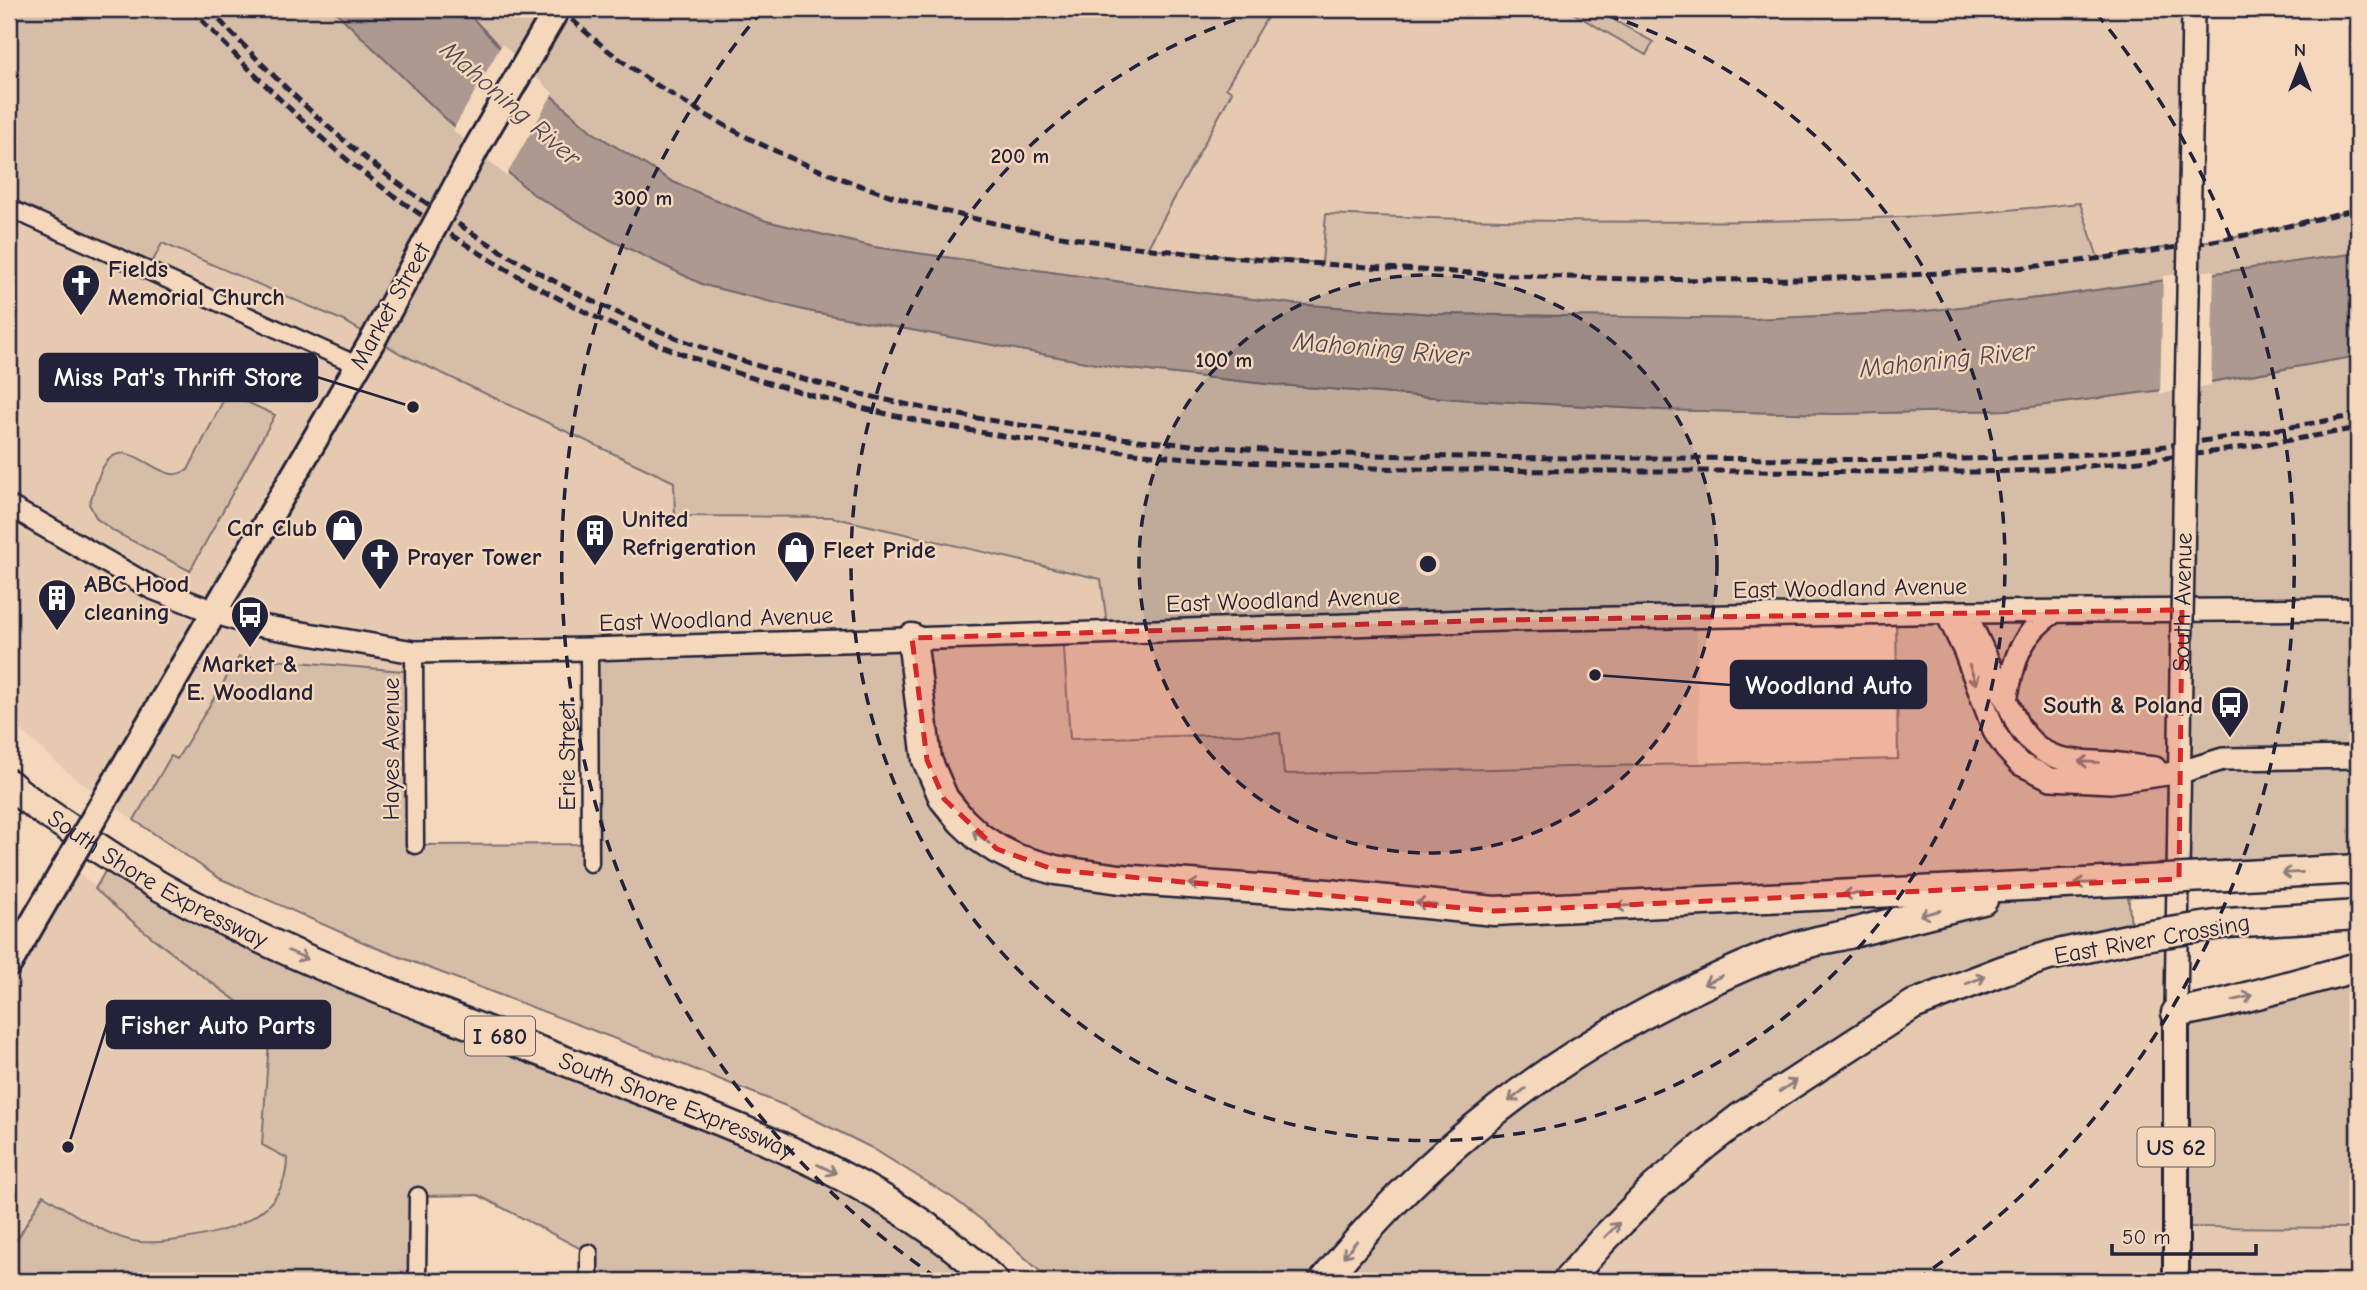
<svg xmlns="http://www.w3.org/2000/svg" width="2367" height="1290" viewBox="0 0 2367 1290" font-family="'Comic Neue',sans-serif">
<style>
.built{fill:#e5cab1}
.green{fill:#d6bda8;stroke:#7c7072;stroke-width:2;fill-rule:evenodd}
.water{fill:#ad9990;stroke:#75696e;stroke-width:2}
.pier{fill:#f5d7bb}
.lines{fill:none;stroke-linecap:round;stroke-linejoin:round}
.minor-casing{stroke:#22223b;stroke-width:21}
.tertiary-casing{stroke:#22223b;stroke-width:24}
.secondary-casing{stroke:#22223b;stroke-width:26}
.primary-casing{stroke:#22223b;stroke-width:30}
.motorway-casing{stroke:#22223b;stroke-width:33}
.minor{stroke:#f5d7bb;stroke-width:16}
.tertiary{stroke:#f5d7bb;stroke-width:19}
.secondary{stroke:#f5d7bb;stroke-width:21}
.primary{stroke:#f5d7bb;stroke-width:24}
.motorway{stroke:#f5d7bb;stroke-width:28}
.rail{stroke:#22223b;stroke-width:5;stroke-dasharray:10 5;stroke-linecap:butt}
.secondary-bridge-casing{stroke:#22223b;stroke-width:26;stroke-linecap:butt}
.primary-bridge-casing{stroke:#22223b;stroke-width:30;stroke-linecap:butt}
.motorway-bridge-casing{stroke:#22223b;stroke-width:33;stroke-linecap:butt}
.secondary-bridge{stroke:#f5d7bb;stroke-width:21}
.primary-bridge{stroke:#f5d7bb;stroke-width:24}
.motorway-bridge{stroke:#f5d7bb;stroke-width:28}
.oneway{stroke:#8c7c7b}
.marked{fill:#d62828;fill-opacity:0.2;stroke:#d62828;stroke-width:5;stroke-dasharray:14 9;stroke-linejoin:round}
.ring{fill:none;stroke:#22223b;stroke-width:3.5;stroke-dasharray:12 9}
.labels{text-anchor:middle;stroke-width:5;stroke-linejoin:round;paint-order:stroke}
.shield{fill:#f5d7bb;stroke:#615861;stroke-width:2}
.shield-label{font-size:23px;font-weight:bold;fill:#22223b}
.poi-label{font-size:24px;font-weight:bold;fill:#22223b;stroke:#f5d7bb;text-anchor:start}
.street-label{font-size:24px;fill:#22223b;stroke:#f5d7bb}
.water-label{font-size:26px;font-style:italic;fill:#4c4654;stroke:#f5d7bb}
.centre{fill:#22223b;stroke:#f5d7bb;stroke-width:3.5}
.ring-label{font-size:21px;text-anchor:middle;font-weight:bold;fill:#22223b;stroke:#f5d7bb;stroke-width:5;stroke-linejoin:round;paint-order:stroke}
.leader{fill:none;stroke:#22223b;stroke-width:2.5}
.callout-dot{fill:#22223b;stroke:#f5d7bb;stroke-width:2.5}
.callout{fill:#22223b;stroke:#22223b;stroke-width:2.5}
.callout-label{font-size:26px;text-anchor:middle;font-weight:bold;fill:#fff}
</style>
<rect width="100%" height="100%" fill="#f5d7bb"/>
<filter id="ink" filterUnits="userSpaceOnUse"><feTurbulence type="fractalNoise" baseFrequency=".0143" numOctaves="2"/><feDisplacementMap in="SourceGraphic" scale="14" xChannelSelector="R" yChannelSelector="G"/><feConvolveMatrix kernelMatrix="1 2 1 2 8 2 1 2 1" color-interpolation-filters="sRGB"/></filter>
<g filter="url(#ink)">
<!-- built -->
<path class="built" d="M1272,9H2193L2196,243L2061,264L1372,267L1147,249L1231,92L1226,89Z
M9,208L148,270L161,243L344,321L403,355L674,482L676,516L831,517L1101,579L1109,631L1696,616L1700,764L1283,774L1280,733L1069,739L1063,633L414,652L413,749L139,824L67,772L9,719Z
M67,864L297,1045L336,1117L273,1281H9V909L32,924Z
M2178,931L2176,1229H2358V1281H1567L1654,1188L1913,1005Z
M683,1277L689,1281H589L599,1279Z"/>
<!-- green -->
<path class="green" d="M9,9H333L444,117L533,194L611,240L704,285L808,311L1113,367L1266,384L1457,399L1661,410L1837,414L2007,410L2170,389L2358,356V869L2127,881L2132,938L2004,970L1741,1117L1567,1281H1051L987,1224L953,1198L870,1147L791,1108L684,1065L374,947L219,878L134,820L171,756L177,759L239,657L414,672L415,845L589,844V649L1063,633L1070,739L1280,733L1284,774L1898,759L1896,613L1108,632L1101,579L831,517L675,516L674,482L403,355L344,321L162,243L148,271L9,208ZM1946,612L2048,756L2111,782L2020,764Z
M464,9H1272L1226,88L1232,92L1147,249L1322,263L1326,214C1526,223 1726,225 1926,216C1977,214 2029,208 2080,203L2098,258L2241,236L2358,209V253L2054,296L1918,312L1754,319L1433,314L1293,304L1164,288L874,247L766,221L673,182L592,132L515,63Z
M1566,9H1594L1653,42L1646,55Z
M227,393L275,415L190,571L115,532L97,519L89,504C94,492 97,478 103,467C122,434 150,471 172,474C178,475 183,472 188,470Z
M112,859L137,875L777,1145L994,1281H689L683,1277L589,1280V1253L478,1195L418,1196L417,1281H9V1232L17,1240L43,1195C70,1211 99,1232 129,1240C143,1244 164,1242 178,1240C226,1233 287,1217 287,1158L262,1145L270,1025C210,982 150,939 95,889Z
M2358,967V1228L2183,1227L2176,1013Z"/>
<!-- water -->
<path class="water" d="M333,9H464L515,64L592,132L673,182L766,221L874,247L1164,288L1293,304L1433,314L1754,319L1918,312L2055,296L2358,253V356L2170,389L2007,410L1837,414L1661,410L1457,399L1266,384L1113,367L808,311L704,285L611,240L533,194L444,117Z"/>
<!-- pier -->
<path class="pier" d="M502,44L553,93L506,176L453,130Z
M2214,270L2211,385L2160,394L2163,276Z"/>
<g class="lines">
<defs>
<path id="minor" d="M9,208L357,365
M589,649L590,863
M414,652L415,845
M589,1253V1281
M417,1281L418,1196"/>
<path id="tertiary" d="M9,506L34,520"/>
<path id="secondary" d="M2192,77L2193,9
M34,520L152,588L214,612L250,624L414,652L589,649L1503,620L1965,612L2358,609
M1946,612L1965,652L1995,733L2006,749L2020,764L2051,779L2111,782L2181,772L2223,759L2358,757
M1965,612L2018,725C2043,764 2069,760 2110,763C2125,764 2140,767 2155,768
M2006,700C2014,661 2019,635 2054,612
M2176,1013L2181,674"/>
<path id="primary" d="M129,758L374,338
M9,964L49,895
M2176,1281V1013"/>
<g id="motorway">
<path d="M912,638L927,760L944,799L962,821L979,837L997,849L1017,859L1055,870L1120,879L1328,894L1494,911L2127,881"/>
<path id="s1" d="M9,784C30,804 57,819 81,836C191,914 315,965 440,1013C513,1041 586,1069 659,1097C778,1142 900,1193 994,1281"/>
<path d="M2226,876L2358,869"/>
<path d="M2228,923L2358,915"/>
<path d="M2176,1013L2224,1003L2358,967"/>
<path d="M1324,1281C1425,1154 1557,1051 1705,984C1730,972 1756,960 1783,951C1804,943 1827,939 1849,934C1894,922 1938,911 1983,900"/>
<path d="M1567,1281L1602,1241L1654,1188L1706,1144L1741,1117L1913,1005L2004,970L2049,956L2132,938"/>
</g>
</defs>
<!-- minor casing -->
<use href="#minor" class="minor-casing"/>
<!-- tertiary casing -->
<use href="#tertiary" class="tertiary-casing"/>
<!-- secondary casing -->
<use href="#secondary" class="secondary-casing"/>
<!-- primary casing -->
<use href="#primary" class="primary-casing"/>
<!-- motorway casing -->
<use href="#motorway" class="motorway-casing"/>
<!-- minor -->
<use href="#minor" class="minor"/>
<!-- tertiary -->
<use href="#tertiary" class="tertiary"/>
<!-- secondary -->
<use href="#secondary" class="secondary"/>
<!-- primary -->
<use href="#primary" class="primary"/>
<!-- motorway -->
<use href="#motorway" class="motorway"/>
<!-- rail -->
<path class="rail" d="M191,9C257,78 325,148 404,203C491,264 588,320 688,356C994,468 1323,471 1645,471C1726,471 1807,471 1888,472C1941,472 1996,473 2049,469C2153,462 2256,447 2358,428
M209,9C271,75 337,141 412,193C498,253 594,308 693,344C999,454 1321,458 1641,458C1774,458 1908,462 2041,457C2148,452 2254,434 2358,415
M561,9C600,48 648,81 696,109C917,241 1168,255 1419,270C1588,280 1755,284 1924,274C1970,271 2018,269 2064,263C2122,256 2182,247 2240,236C2280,229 2319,218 2358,209"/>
<defs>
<g id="secondary-bridge">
<path id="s2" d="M2181,674L2192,77"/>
</g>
<path id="primary-bridge" d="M374,338L477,147L557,9
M49,895L129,758"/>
<path id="motorway-bridge" d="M2127,881L2226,876
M2132,938L2228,923"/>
</defs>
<!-- secondary-bridge casing -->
<use href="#secondary-bridge" class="secondary-bridge-casing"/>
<!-- primary-bridge casing -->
<use href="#primary-bridge" class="primary-bridge-casing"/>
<!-- motorway-bridge casing -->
<use href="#motorway-bridge" class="motorway-bridge-casing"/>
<!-- secondary-bridge -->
<use href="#secondary-bridge" class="secondary-bridge"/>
<!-- primary-bridge -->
<use href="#primary-bridge" class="primary-bridge"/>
<!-- motorway-bridge -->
<use href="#motorway-bridge" class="motorway-bridge"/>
</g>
<!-- one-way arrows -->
<defs><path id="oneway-shaft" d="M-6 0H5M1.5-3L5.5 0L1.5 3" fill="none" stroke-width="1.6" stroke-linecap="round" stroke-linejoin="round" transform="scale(1.75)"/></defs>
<g class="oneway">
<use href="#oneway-shaft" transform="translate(1973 675) rotate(69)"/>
<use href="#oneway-shaft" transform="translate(2089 762) rotate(-177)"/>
<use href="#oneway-shaft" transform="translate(981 837) rotate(-142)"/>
<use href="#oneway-shaft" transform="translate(2292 873) rotate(177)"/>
<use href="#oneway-shaft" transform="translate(2085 883) rotate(178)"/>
<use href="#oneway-shaft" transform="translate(1199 885) rotate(-176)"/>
<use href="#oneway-shaft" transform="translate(1853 894) rotate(177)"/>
<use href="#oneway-shaft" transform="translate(1426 904) rotate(-174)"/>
<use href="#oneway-shaft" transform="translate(1626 906) rotate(177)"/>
<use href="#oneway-shaft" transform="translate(1930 913) rotate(166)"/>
<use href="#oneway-shaft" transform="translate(298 955) rotate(24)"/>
<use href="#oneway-shaft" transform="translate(1713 980) rotate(155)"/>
<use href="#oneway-shaft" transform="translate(1976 980) rotate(-21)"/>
<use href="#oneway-shaft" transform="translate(2243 998) rotate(-15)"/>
<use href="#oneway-shaft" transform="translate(1788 1086) rotate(-33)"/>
<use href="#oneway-shaft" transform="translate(1517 1095) rotate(142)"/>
<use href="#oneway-shaft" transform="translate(827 1169) rotate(25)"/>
<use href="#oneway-shaft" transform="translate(1612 1230) rotate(-45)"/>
<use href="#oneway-shaft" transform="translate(1350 1249) rotate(130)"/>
</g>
</g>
<!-- marked area -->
<path class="marked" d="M2182,610L2179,879L1494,911L1055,870L997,849L944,799L927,760L912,638L1503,620Z"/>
<!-- distance rings -->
<circle cx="1428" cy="564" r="289" fill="#22223b" fill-opacity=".12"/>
<g class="ring">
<circle cx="1428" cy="564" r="289"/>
<path d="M1587 9A577 577 0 1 1 1269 9"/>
<path d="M937 1278A866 866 0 0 1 760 13M2096 13A866 866 0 0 1 1919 1278"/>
</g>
<!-- icons -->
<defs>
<symbol id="church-pin" viewBox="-11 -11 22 30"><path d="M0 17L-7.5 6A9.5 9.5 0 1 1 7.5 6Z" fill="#22223b" stroke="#f5d7bb"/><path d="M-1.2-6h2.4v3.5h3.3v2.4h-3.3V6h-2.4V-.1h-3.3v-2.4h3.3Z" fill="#fff"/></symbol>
<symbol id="shop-pin" viewBox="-11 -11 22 30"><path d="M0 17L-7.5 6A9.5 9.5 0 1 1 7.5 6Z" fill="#22223b" stroke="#f5d7bb"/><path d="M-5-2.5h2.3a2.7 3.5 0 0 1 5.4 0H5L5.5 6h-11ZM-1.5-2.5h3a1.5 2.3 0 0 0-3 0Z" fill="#fff"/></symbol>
<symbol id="building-pin" viewBox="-11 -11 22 30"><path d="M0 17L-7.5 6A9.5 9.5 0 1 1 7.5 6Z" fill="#22223b" stroke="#f5d7bb"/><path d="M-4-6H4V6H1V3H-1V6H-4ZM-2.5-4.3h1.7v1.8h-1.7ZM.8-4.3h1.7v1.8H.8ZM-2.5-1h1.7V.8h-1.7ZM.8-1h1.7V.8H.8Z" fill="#fff"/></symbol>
<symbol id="bus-pin" viewBox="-11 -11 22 30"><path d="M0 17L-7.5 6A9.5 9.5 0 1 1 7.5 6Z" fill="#22223b" stroke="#f5d7bb"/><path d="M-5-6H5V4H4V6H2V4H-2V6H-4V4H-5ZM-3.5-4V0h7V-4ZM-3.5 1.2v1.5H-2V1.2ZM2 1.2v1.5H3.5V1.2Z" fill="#fff"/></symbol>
</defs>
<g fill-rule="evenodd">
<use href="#church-pin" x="59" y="261" width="44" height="60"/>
<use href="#shop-pin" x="322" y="506" width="44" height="60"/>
<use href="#building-pin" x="573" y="511" width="44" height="60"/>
<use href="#shop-pin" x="774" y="528" width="44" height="60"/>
<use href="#church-pin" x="358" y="535" width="44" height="60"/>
<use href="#building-pin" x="35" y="576" width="44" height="60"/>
<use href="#bus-pin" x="228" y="593" width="44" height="60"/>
<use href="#bus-pin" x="2208" y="683" width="44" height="60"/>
</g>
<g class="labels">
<!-- shield labels -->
<g class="shield">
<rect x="465" y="1016.5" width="70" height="39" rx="5"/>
<rect x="2137.5" y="1127.5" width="77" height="39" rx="5"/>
</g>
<g class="shield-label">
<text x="500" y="1044">I 680</text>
<text x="2176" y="1155">US 62</text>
</g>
<!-- poi labels -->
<g class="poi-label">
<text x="108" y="277">Fields<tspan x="108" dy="28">Memorial Church</tspan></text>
<text x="622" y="527">United<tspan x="622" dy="28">Refrigeration</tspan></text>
<text x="317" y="536" text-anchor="end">Car Club</text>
<text x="823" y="558">Fleet Pride</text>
<text x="407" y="565">Prayer Tower</text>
<text x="84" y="592">ABC Hood<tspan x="84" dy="28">cleaning</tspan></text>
<text x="250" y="672" text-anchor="middle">Market &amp;<tspan x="250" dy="28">E. Woodland</tspan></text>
<text x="2203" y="713" text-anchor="end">South &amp; Poland</text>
</g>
<!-- street labels -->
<g class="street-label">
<text transform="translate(390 306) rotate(-61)" y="8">Market Street</text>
<text transform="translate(1850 588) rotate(-1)" y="8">East Woodland Avenue</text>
<text transform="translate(1283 600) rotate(-2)" y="8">East Woodland Avenue</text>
<text dy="8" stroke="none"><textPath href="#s2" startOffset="72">South Avenue</textPath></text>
<text transform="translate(716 619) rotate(-2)" y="8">East Woodland Avenue</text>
<text transform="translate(391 749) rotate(-90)" y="8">Hayes Avenue</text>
<text transform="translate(567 756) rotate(-90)" y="8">Erie Street</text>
<text dy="8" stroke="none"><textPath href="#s1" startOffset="177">South Shore Expressway</textPath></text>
<text transform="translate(2152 939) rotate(-10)" y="8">East River Crossing</text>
<text dy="8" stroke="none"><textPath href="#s1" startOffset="744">South Shore Expressway</textPath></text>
</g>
<!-- water labels -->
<g class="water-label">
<text transform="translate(511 103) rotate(41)" y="9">Mahoning River</text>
<text transform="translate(1381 348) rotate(5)" y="9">Mahoning River</text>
<text transform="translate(1947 359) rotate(-6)" y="9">Mahoning River</text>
</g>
</g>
<circle cx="1428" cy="564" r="10" class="centre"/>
<g class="ring-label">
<text x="1020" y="163">200 m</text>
<text x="643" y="205">300 m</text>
<text x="1224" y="367">100 m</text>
</g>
<!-- callouts -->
<path class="leader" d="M413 407L317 377M1595 675L1731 685M68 1147L107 1024"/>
<g class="callout-dot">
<circle cx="413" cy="407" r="7"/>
<circle cx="1595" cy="675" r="7"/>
<circle cx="68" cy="1147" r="7"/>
</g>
<g class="callout">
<rect x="40" y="354" width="277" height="47" rx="7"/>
<rect x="1731" y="661" width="195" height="47" rx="7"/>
<rect x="107" y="1001" width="223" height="47" rx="7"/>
</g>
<g class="callout-label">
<text x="178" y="386">Miss Pat's Thrift Store</text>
<text x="1829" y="694">Woodland Auto</text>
<text x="218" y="1034">Fisher Auto Parts</text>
</g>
<!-- margin -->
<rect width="2367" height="1290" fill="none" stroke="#f5d7bb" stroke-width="35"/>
<rect x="18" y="18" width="2332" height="1255" fill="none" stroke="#22223b" stroke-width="2.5" filter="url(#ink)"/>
<!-- north arrow -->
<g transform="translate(2300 66)" stroke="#f5d7bb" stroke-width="5" paint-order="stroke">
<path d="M0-5L12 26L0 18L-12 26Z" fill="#22223b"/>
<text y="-10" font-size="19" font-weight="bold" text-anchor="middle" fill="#22223b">N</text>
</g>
<!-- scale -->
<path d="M2112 1244v10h144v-10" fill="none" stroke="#22223b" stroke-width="3.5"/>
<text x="2122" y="1244" font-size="21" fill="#22223b" stroke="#f5d7bb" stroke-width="5" paint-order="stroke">50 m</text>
</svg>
